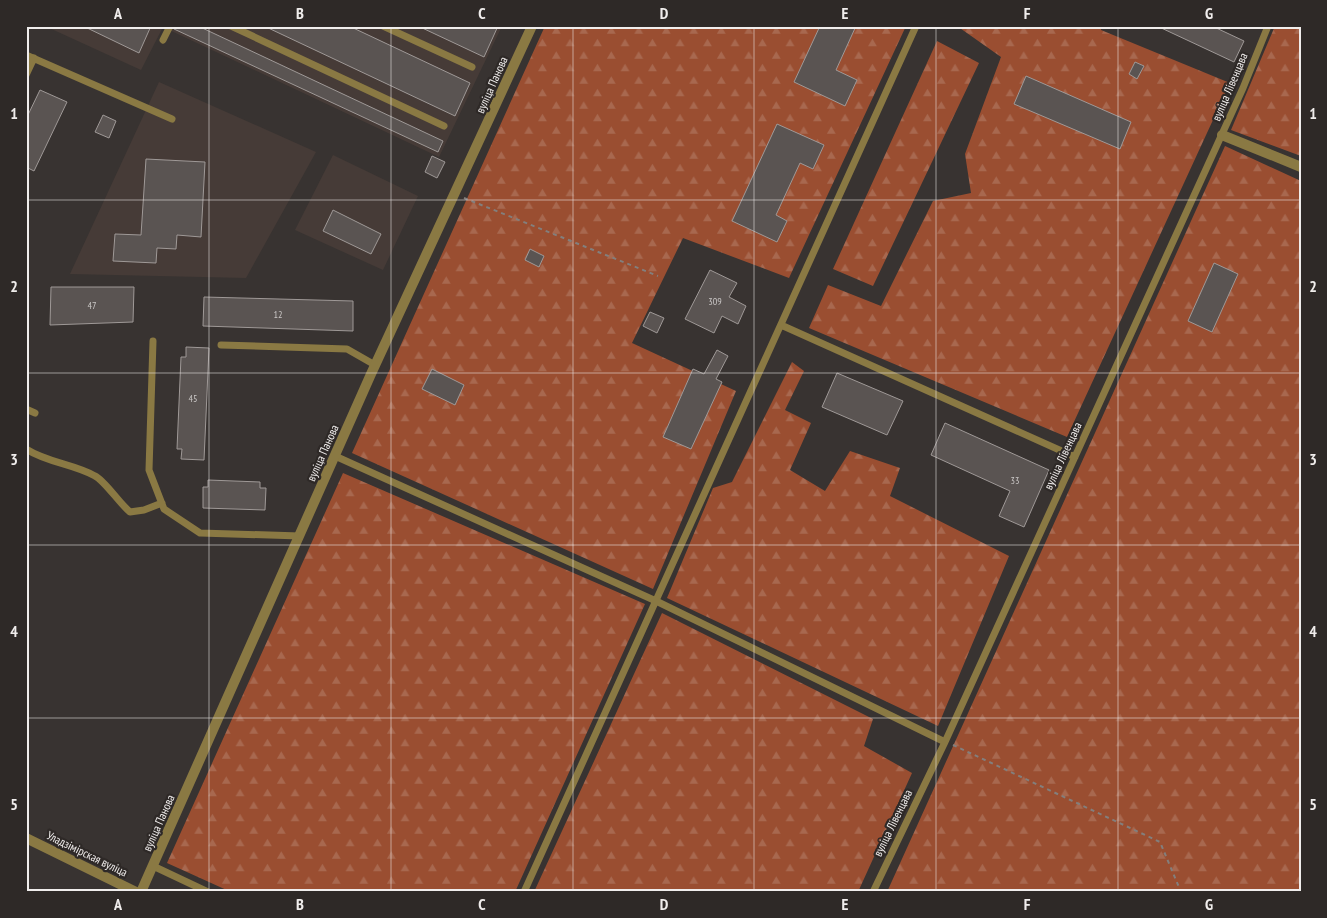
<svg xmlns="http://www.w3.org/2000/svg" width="1327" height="918" viewBox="0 0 1327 918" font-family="'PT Sans Narrow',sans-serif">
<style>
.built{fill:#463b37}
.forest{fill:url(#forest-firs)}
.building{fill:#5a5452;stroke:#9f9997}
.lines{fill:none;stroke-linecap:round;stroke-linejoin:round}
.path{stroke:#837f7d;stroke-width:2;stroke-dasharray:4 4;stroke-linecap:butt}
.lane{stroke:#8a7943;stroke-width:7}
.street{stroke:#8a7943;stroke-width:10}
.grid{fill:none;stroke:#f0edec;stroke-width:1;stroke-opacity:0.55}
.labels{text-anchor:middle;stroke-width:4.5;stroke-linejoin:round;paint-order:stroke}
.number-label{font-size:10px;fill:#cac7c6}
.street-label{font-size:12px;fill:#f0edec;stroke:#2e2927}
.neatline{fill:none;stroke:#f0edec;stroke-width:2}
.grid-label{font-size:16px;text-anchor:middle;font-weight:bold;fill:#f0edec}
</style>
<defs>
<pattern id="forest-firs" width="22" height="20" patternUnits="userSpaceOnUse" patternTransform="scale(1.25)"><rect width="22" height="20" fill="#9a4e31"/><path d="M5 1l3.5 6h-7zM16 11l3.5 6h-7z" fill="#a8684f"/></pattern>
</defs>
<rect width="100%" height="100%" fill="#383331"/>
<!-- built -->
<path class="built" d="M45,26H502L439,157L163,27L141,70Z
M159,82L316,152L246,278L70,274Z
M333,155L418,196L383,270L295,230Z"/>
<!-- forest -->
<path class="forest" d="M545,26H906L789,278L683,238L632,343L736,391L653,589L352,453Z
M957,26H1101V30L1230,83L1067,437L809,328L828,285L881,306L933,201L971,193L965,154L1001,57Z
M1275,26H1301V156L1231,130Z
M937,41L979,63L873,286L833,269Z
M1225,146L1301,181V892H887Z
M792,362L804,371L785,410L811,423L790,470L825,491L850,451L900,468L890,496L1009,556L938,726L667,598L713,488L732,482Z
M343,473L645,604L515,892H231L167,863Z
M662,613L873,719L864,746L912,773L858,892H534Z"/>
<!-- building -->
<path class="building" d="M83,26H151L139,53Z
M175,26H198L443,141L438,152L174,29Z
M264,26H349L470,83L455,116Z
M418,26H498L484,57Z
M820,26H856L836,70L857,80L845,106L794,82Z
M1157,26H1212L1244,41L1234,62Z
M1135,62L1144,66L1137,79L1129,74Z
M1026,76L1131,122L1120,149L1014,104Z
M40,90L67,102L34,171L26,167V119Z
M103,115L116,121L109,138L95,132Z
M777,124L824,145L813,169L800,163L776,215L787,221L777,242L732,221Z
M432,156L445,162L437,178L425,172Z
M146,159L205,162L201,237L177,235L176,249L157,248L156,263L113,261L115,234L141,235Z
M333,210L381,234L371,254L323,231Z
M530,249L544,256L539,267L525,260Z
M1214,263L1238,274L1212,332L1188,321Z
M710,270L737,283L729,297L746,306L738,324L722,316L714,333L685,319Z
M51,287H134L133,322L50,325Z
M204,297L353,301V331L203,326Z
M650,312L664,318L657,333L643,326Z
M186,347L209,348L204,460L181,459L182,449H177L181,357H186Z
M717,350L728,356L716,379L722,382L691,449L663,437L693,369L704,374Z
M432,369L464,385L455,405L422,389Z
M837,373L903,401L887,435L822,407Z
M945,423L1049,470L1024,527L999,516L1010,491L931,455Z
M208,480L260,482V488H266L265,510L203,508V487H208Z"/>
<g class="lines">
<!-- path -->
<path class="path" d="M464,198L658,276
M953,745L1160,842L1181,892"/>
<!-- lane -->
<path class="lane" d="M231,26L444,126
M383,26L472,67
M163,40L170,26
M26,55L172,119
M26,75L34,58
M781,325L1075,457
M153,341L149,470L164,509L200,533L300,536
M221,345L347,349L375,365
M26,409L35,413
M26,449C48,463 74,464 95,476C105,481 119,503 130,512L144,510L162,503
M335,456L656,601L945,742
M153,866L208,892
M524,892L916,26
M873,892L945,742L1243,88L1268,26"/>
<!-- street -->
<path class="street" d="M1222,135L1301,167
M26,838L136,892
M141,892L371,374L532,26"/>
</g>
<!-- grid -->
<path class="grid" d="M209,26V892M391,26V892M573,26V892M754,26V892M936,26V892M1118,26V892M26,200H1301M26,373H1301M26,545H1301M26,718H1301"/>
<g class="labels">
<!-- number labels -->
<g class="number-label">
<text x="715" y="305">309</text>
<text x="92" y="309">47</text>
<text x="278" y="318">12</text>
<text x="193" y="402">45</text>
<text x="1015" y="484">33</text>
</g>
<!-- street labels -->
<g class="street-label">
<text transform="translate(492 85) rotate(-66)" y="4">вуліца Панова</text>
<text transform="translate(1230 87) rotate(-67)" y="4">вуліца Лівенцава</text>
<text transform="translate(323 453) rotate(-66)" y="4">вуліца Панова</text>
<text transform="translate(1063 456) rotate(-65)" y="4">вуліца Лівенцава</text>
<text transform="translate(159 823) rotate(-66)" y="4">вуліца Панова</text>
<text transform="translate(893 823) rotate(-64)" y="4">вуліца Лівенцава</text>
<text transform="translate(87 854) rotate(26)" y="4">Уладзімірская вуліца</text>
</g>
</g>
<!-- border -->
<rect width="1327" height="918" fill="none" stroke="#2e2927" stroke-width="55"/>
<rect x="28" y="28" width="1272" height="862" class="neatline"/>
<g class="grid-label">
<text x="118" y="19">A</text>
<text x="300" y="19">B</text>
<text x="482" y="19">C</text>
<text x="664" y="19">D</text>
<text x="845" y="19">E</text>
<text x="1027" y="19">F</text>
<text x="1209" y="19">G</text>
<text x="14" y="119">1</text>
<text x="1313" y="119">1</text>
<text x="14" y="292">2</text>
<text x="1313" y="292">2</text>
<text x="14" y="465">3</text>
<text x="1313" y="465">3</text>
<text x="14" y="637">4</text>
<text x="1313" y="637">4</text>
<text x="14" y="810">5</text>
<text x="1313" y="810">5</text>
<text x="118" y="910">A</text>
<text x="300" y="910">B</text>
<text x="482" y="910">C</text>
<text x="664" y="910">D</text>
<text x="845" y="910">E</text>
<text x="1027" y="910">F</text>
<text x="1209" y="910">G</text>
</g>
</svg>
